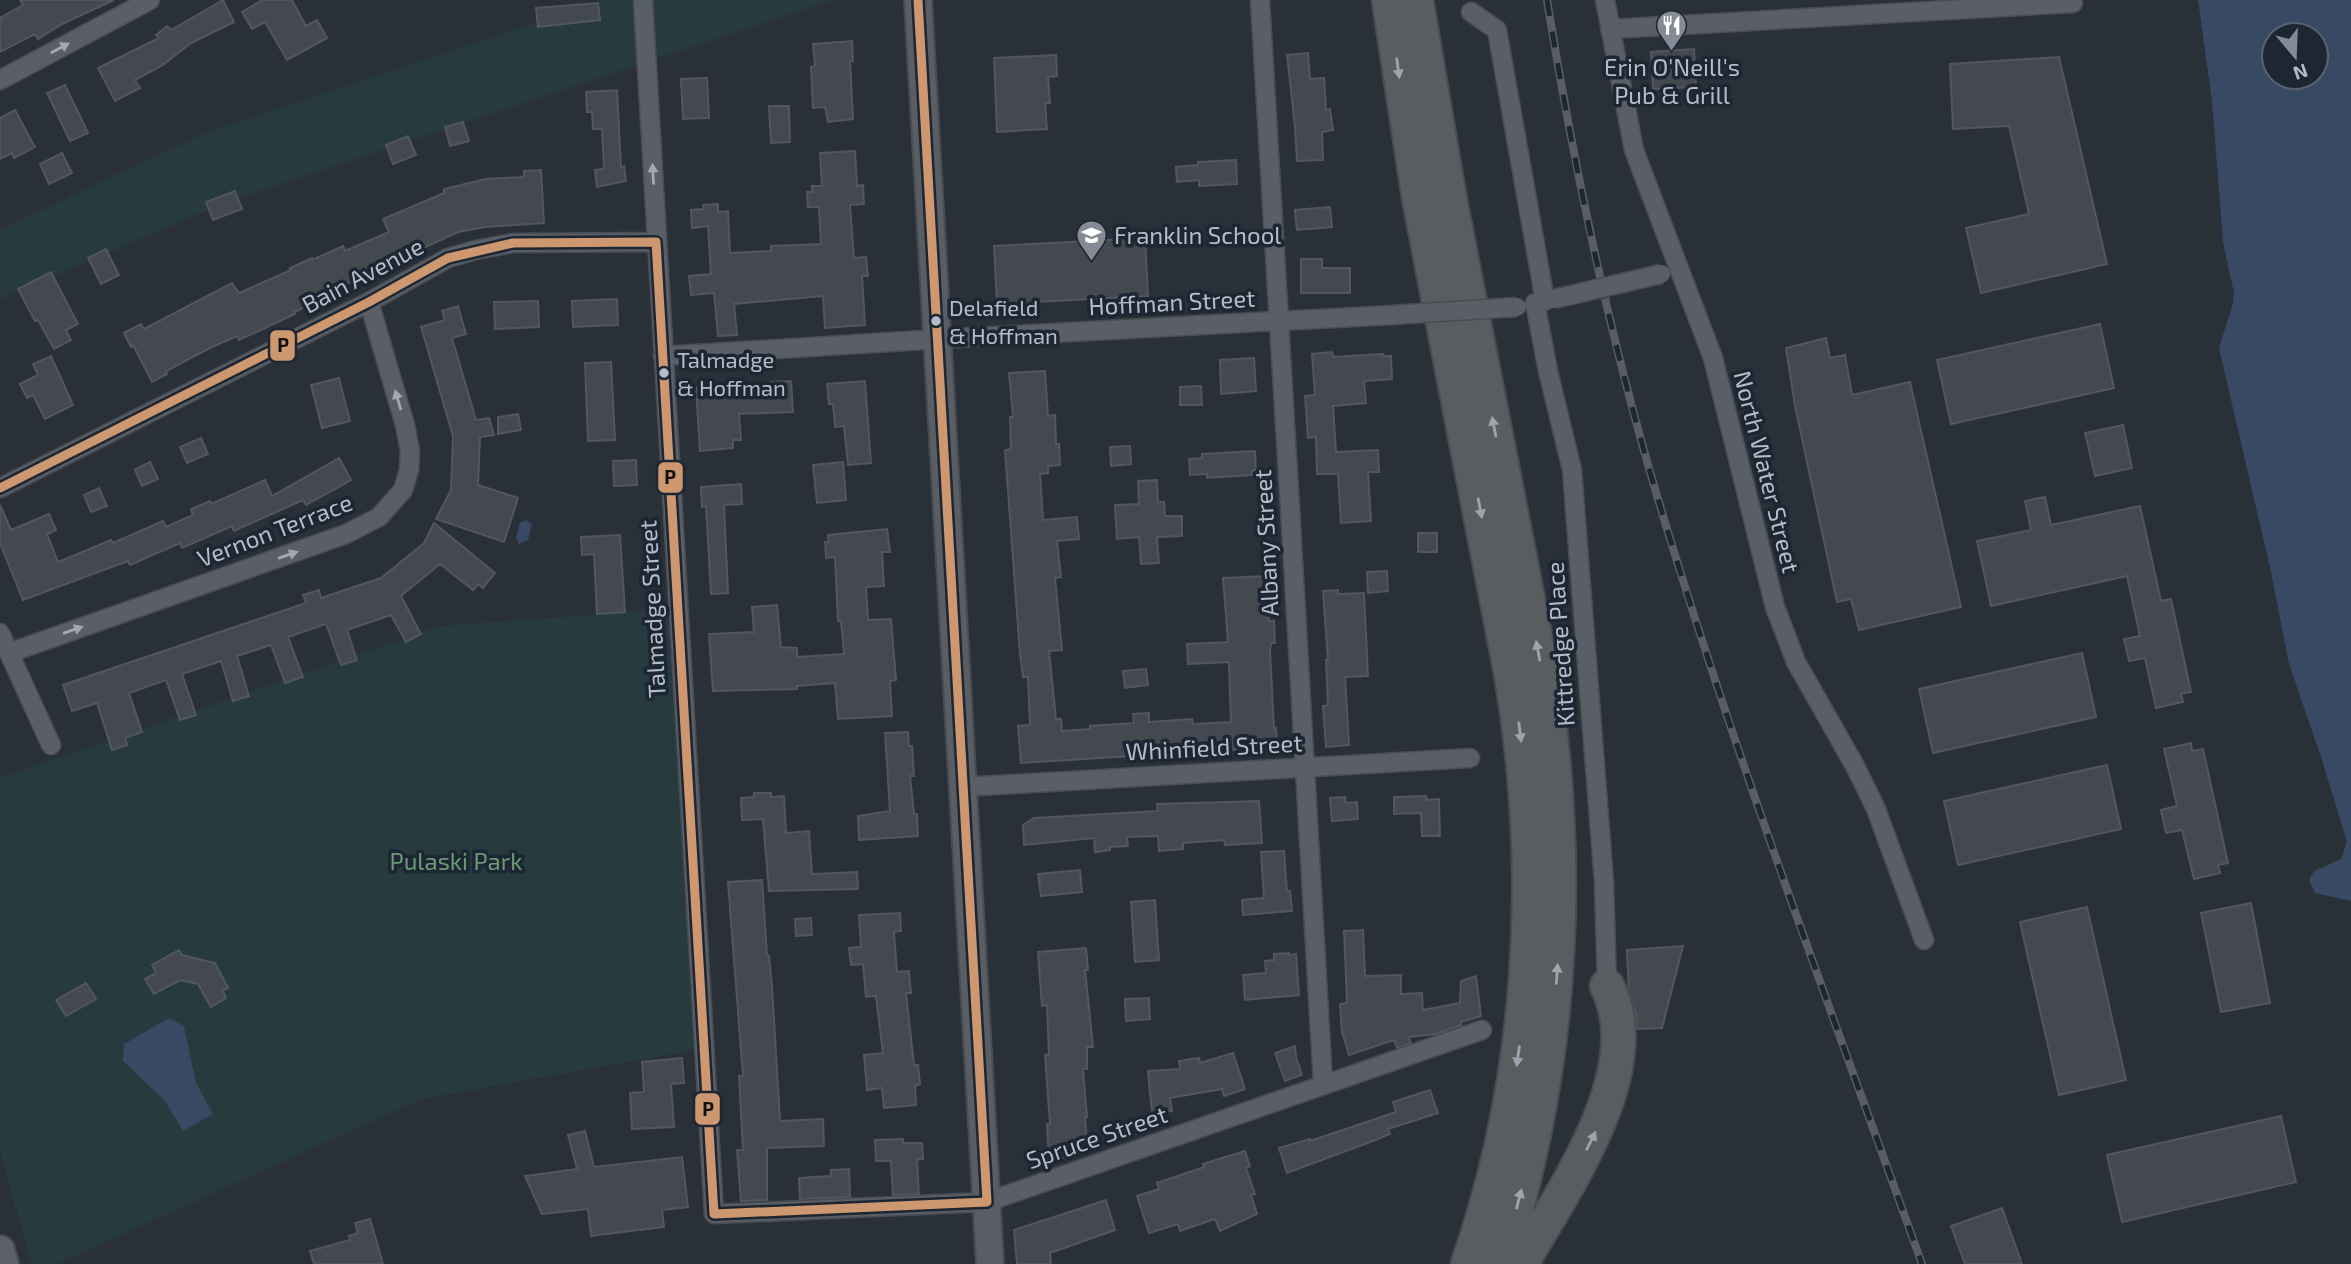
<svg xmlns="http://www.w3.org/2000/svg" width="2351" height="1264" viewBox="0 0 2351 1264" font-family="'Exo 2',sans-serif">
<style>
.green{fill:#273a3e}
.water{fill:#384963;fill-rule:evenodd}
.building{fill:#444950;stroke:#52575f;stroke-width:2}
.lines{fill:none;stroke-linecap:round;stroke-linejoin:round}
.street-casing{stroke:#484c53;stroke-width:21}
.secondary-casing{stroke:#484c53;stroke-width:30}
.primary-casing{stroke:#484c55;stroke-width:32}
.highway-casing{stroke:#474c53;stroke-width:37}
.street{stroke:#5a5e66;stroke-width:18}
.secondary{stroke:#595d64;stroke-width:26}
.primary{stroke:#5c6168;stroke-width:28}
.highway{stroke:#5a5d60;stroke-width:33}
.rail-casing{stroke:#595d64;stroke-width:8}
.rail{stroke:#1d2633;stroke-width:5;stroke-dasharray:16;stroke-linecap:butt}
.street-bridge-casing{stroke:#484c53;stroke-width:21;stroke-linecap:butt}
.street-bridge{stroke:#5a5e66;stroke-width:18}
.bus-1-casing{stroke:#1d2633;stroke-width:14}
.bus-1{stroke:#cd976f;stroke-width:9}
.oneway{fill:#a2a9b5}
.oneway2{fill:#9ea4af}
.bus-dot{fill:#b4bcc9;stroke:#1d2633;stroke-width:2.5}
.labels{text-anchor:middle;stroke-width:7;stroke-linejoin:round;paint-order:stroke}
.bus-label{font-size:22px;fill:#b4bcc9;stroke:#1d2633;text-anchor:start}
.poi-label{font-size:24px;fill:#b4bcc9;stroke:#1d2633}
.street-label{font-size:24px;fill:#b4bcc9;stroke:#1d2633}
.park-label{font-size:24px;fill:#6b9a76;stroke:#1d2633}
.line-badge{stroke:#1d2633;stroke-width:2.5}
.pale-badge-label{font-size:19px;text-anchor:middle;font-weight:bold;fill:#111}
</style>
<rect width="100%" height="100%" fill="#2a3038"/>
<!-- green -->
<path class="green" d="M605,0H832L227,202L0,299V230L20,220L205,133Z
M670,609L696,1050L422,1099L57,1264H32L0,1153V778L441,626Z"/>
<!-- water -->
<path class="water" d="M2198,0H2351V901L2315,893L2309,880L2314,871L2341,859L2347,842L2321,757L2289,664L2271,572L2219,348L2233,303L2234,293L2223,242L2212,101ZM2316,35V77H2274V35Z
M526,520L532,524L528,540L519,544L516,538L520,523Z
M169,1018L184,1026L196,1083L213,1114L183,1131L165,1101L123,1061L124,1044Z"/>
<!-- building -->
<path class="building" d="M20,0H114L62,24L38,39L35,34L0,52V18L23,5Z
M223,0L234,22L191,43L163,65L135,80L140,88L115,101L98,68L159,38L156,35L167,26L171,30Z
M262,0H292L306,26L317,20L327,38L287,60L265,22L252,29L242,12Z
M598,3L600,20L538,27L536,8Z
M852,41L853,61H850L853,119L828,122L825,107L813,108L811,67L815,66L813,44Z
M1694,49L1696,87L1653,89L1651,52Z
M1308,53L1310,79L1324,78L1326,110L1330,109L1333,130L1322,132L1323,160L1297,161L1295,127L1287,55Z
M1056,55L1057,76L1048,77L1050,103H1045L1047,129L997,132L994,58Z
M2059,57L2107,264L1981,293L1966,228L2029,214L2009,126L1953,129L1950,64Z
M707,78L709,118L683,119L681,79Z
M65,85L88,133L70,141L47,93Z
M617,90L621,167L624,166L626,181L597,187L595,170L604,169L602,129H593L592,112H587L586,92Z
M769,106H789L790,142L771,143Z
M15,110L35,147L14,158L12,153L0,159V118Z
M463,122L469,141L450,146L445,127Z
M408,136L416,155L393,164L386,145Z
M855,151L857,186L863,185L864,204L850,205L854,258L866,257L868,276H862L865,325L825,328L823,296L734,304L737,335L718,336L714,293L691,295L689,276L711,274L708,226L692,228L691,210L704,209L703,205L718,204V212L728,211L730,253L771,251V246L821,244L819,207H808L807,192H812V186H822L820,153Z
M62,153L72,173L49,184L40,164Z
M1236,160L1237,184L1199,186V180L1177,182L1176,167L1198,165V162Z
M541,170L544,223L485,227L458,232L358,278L327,294L328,297L294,312L295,314L239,340L237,336L212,347L166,371L167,374L152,382L133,345L131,347L124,333L141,324L144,329L232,283L239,293L291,270L290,268L312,258V260L343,246L345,251L389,232L383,219L444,193V189L486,179L524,177V171Z
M235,191L242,209L213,220L206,202Z
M1330,207L1332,227L1297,230L1295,210Z
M1145,238L1148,296L997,304L994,246Z
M106,249L119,275L101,284L88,258Z
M1301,259H1322V268H1350V293H1301Z
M51,272L78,324L66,330L71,340L54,349L38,320L35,321L18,289Z
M617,299L618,325L573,327L572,301Z
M538,301L539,327L495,329L494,302Z
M458,306L466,334L452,338L476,420L489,418L494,435L480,437L478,485L518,498L504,542L436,519L451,490L453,436L421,327L445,320L442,311Z
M2100,324L2114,388L1951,424L1937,360Z
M1826,338L1830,358L1845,355L1852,395L1910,382L1961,607L1859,630L1851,599L1837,602L1795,406L1786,348Z
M1332,352L1333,357L1383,354L1384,356H1391L1392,379L1364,381L1366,403L1333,406L1336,452L1378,450L1379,472H1368L1371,521L1341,523L1338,474H1317L1316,437L1308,438L1305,396L1315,395L1312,354Z
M51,356L73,405L45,419L33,395L27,398L20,384L38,375L33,364Z
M1254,358L1256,391L1221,394L1220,360Z
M611,362L615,440L588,441L585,363Z
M1045,371L1048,416L1055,415L1056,444H1059L1060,465L1048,466V473L1040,474L1043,520L1077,517L1079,539L1057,541L1061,577L1055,578L1062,650L1049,651L1056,719H1061L1062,731L1090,729V726L1134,723L1133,714L1149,713V722L1192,719L1193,724L1231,722L1229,662L1188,664L1187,644L1228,642L1223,578L1267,576L1269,621H1274L1275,643H1271L1270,651L1274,729L1276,728L1277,747L1021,763L1018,726L1030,725L1028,677H1023L1020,654L1005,450L1011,449L1010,417H1013L1009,373Z
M339,378L350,421L322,428L311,385Z
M791,381L793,412L739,414L741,440H733V448L700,451L696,388L730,386V392L771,390V382Z
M865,381L871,463L848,465L844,426L835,427L833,404H829L827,384Z
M1201,386L1202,405H1180V387Z
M518,414L521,430L498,434V417Z
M2123,425L2132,468L2095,476L2085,433Z
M201,438L208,454L187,463L180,447Z
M1130,446L1131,464L1111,466L1110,447Z
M1255,451L1256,471H1252V475L1207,478V474L1190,475L1189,459L1202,458V454Z
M339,458L351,480L306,505L303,500L234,531L232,526L182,548L180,543L130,565L128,561L23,600L0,543V505L11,530L49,514L56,530L47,534L58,562L111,540L113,543L163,521L166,527L193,515L191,509L210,501L211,504L265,480L272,496Z
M636,460L637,485L614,486L613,461Z
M150,462L158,479L142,486L135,470Z
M843,462L846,500L817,503L813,465Z
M1157,480L1158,502H1164L1165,516H1182V536L1157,537L1159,563L1141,564L1139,537L1117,539L1115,505L1139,504L1138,481Z
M741,484L742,504L724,505L728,593L711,594L706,506L702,507L701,487Z
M99,488L107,506L91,512L84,495Z
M2045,497L2051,525L2140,506L2161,601L2171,599L2191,692L2181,694L2183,702L2156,708L2145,658L2129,661L2124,639L2140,636L2127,576L1991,606L1977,541L2031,530L2025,501Z
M434,523L495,573L483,588L478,584L473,590L440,564L401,596L421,634L406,642L391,615L347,630L357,660L341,665L326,624L288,637L303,677L285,683L271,645L237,656L249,696L233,701L221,661L182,674L196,715L180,720L166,680L129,693L142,732L125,738L127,745L112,750L97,703L72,711L63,685L306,603L303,595L319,590L321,598L381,578L424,543Z
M887,529L890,552H882L884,586L866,587L868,620L891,619L896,680L890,681L892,716L838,719L835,683L797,686V689L713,691L709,634L754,632L752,607L777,605L781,647L797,648V657L844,654L841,621H838L835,557L826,558L825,542H829L828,535Z
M1418,533H1437V552H1418Z
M620,535L625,612L597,614L594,554L582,555L581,537Z
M1387,571L1388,591L1368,593L1367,572Z
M1338,590V594L1364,593L1368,676L1345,677L1349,745L1326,747L1323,706L1328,705L1326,660H1328L1323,591Z
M2082,653L2096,717L1933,753L1919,689Z
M1146,669L1148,685L1125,688L1123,671Z
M908,732L909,746H912L914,776H910L914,814H917L918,836L859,840L858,816L890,811L885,733Z
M2191,743L2192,751L2203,749L2228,863L2218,865L2220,873L2194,879L2182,830L2166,833L2161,810L2177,806L2164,749Z
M2107,765L2121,829L1958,865L1944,801Z
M754,793H771V797L784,796L786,833L809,831L812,874L857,872L858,889L769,891L763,819L742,820L741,798L754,797Z
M1426,796L1427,800L1439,799L1440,836H1422L1421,813L1394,814V797Z
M1345,797L1346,803L1357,802L1358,819L1332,821L1330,798Z
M1259,801L1262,843L1225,845L1224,840L1183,843V849L1159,851L1158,836L1127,837L1128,846L1110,847V850L1095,852L1094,838L1024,845L1023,825L1034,818L1158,811L1157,804Z
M1284,851L1287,892L1290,891L1292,911L1243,915L1242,900L1264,898L1261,852Z
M1080,870L1082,892L1041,896L1038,874Z
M762,880L767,956H769L772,986L780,1121L823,1119L824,1146L767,1148V1200L741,1201L737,1150H743L739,1076H743L728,882Z
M1155,900L1159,960L1135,962L1131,902Z
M2251,903L2270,1003L2221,1012L2201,913Z
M2087,907L2126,1080L2059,1095L2020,922Z
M900,913L901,931L894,932L897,972L909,971L911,993H906L914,1065H918L920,1084L915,1086L916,1105L884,1108L882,1088L867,1090L864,1055L883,1053L876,996L866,997L863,964L851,965L849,948L861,947L859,915Z
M811,918L812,935L796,936L795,919Z
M1363,930L1365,976L1401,975V994L1422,993L1423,1010L1460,1003L1461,981L1476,976L1481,1016L1461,1022V1025L1436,1034L1409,1037L1411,1043L1397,1048L1394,1040L1349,1055L1342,1032L1340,1004L1347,1003L1344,931Z
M1683,946L1662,1028L1637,1029L1636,1014L1629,993L1627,950Z
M1086,948L1088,970H1085L1093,1047H1087V1069H1083L1087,1117H1085L1087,1141L1067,1142V1158L1049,1159L1047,1124H1050L1045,1055L1049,1054L1047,1005L1042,1006L1038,952Z
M179,950L182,955L215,963L228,988L223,991L226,998L211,1007L198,984L180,980L154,994L145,979L156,973L152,965Z
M1289,953V955L1296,954L1299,995L1245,1000L1243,975L1266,973L1265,961L1274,960V954Z
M86,983L96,999L66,1016L56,1000Z
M1149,998L1150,1019L1126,1021L1125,999Z
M1295,1046L1296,1057L1302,1075L1285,1081L1275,1053Z
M1233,1053L1245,1089L1224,1096L1222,1089L1170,1098L1172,1111L1152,1113L1148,1071L1180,1069L1179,1061L1199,1058L1200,1063Z
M682,1058L684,1083L671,1084L674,1127L632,1129L630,1093L644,1092L642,1062Z
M1430,1090L1438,1113L1388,1129L1390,1134L1373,1141L1287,1173L1279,1148L1310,1139V1141L1396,1112L1393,1102Z
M2281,1116L2296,1182L2122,1222L2107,1155Z
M585,1131L594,1167L682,1157L688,1207L662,1210L664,1227L591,1236L588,1209L542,1214L525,1176L577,1169L568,1135Z
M903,1139V1143H922L923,1159L917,1160L919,1194L893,1195L891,1161H876L875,1140Z
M1245,1151L1250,1166L1246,1168L1255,1194L1251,1195L1257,1214L1220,1231L1215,1219L1180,1231L1178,1224L1149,1233L1137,1196L1159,1189L1157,1183L1204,1167L1203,1164Z
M849,1169L850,1197L800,1199L799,1178L831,1176V1170Z
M1106,1200L1115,1230L1050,1253L1051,1264H1017L1014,1230Z
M2002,1208L2022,1264H1965L1951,1226Z
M370,1219L383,1264H314L310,1251L350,1240L349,1236L358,1233L355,1223Z"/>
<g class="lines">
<defs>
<path id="street" d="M643,0L714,1214L987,1202L1482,1030
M1260,0C1284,361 1300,723 1323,1084
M1605,0L1634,150L1713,358L1775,607L1796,662L1855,766L1876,809L1924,940
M1471,12L1497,30L1545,301
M1610,29L2073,3
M0,80L150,0
M1535,303L1548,371L1572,470L1604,882L1607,986
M663,356L939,339L1392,315
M0,488L369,302L448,258L476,250L513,243L656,242
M0,633L51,745
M9,653L346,534L379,517L403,490L409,470L410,451L405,425L369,302
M962,787L1470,758"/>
<path id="secondary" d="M918,0L990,1264"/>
<path id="primary" d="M0,1250L4,1264"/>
<path id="highway" d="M1389,0L1419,198L1512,678C1544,873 1533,1076 1468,1264
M1416,0L1450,201L1543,677C1573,875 1561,1073 1500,1264
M1521,1264C1562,1192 1650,1070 1607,986"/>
</defs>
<!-- street casing -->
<use href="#street" class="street-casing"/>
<!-- secondary casing -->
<use href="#secondary" class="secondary-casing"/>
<!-- primary casing -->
<use href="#primary" class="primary-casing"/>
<!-- highway casing -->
<use href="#highway" class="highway-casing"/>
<!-- street -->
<use href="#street" class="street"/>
<!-- secondary -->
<use href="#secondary" class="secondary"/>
<!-- primary -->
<use href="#primary" class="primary"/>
<!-- highway -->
<use href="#highway" class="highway"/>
<defs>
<path id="rail" d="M1547,0C1574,168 1609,335 1658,499C1735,757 1831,1010 1922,1264"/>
</defs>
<!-- rail casing -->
<use href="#rail" class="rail-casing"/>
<!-- rail -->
<use href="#rail" class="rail"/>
<defs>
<path id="street-bridge" d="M1554,299L1661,274
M1392,315L1517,307"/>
</defs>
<!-- street-bridge casing -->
<use href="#street-bridge" class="street-bridge-casing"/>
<!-- street-bridge -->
<use href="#street-bridge" class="street-bridge"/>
<defs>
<path id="bus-1" d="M0,488L369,302L448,258L513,243L656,242L714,1214L987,1202L918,0"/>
</defs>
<!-- bus-1 casing -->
<use href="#bus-1" class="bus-1-casing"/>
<!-- bus-1 -->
<use href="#bus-1" class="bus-1"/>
</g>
<!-- one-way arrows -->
<defs><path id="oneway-solid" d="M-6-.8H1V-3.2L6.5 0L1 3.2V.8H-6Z" transform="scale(1.75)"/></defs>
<g class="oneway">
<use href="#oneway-solid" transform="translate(60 48) rotate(-28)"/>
<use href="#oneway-solid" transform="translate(653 174) rotate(-93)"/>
<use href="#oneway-solid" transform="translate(398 400) rotate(-107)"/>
<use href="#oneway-solid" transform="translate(288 555) rotate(-19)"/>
<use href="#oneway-solid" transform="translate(73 630) rotate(-19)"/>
</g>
<g class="oneway2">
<use href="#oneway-solid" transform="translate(1398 68) rotate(82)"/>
<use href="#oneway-solid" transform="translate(1494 427) rotate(-101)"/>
<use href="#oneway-solid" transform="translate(1480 508) rotate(79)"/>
<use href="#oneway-solid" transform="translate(1538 651) rotate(-101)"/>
<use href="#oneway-solid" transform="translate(1520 732) rotate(83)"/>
<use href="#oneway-solid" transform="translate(1557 974) rotate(-86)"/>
<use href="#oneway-solid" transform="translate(1518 1056) rotate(98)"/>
<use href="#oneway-solid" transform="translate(1591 1141) rotate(-63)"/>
<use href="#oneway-solid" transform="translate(1519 1199) rotate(-75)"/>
</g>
<!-- icons -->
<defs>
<symbol id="restaurant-pin" viewBox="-11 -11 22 30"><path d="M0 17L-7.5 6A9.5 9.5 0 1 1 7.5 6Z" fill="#848b96" stroke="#1d2633"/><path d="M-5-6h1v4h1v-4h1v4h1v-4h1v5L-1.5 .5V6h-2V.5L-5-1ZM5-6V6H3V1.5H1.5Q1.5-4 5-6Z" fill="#fff"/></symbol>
<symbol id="school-pin" viewBox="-11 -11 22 30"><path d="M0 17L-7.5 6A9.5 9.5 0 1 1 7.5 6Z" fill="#848b96" stroke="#1d2633"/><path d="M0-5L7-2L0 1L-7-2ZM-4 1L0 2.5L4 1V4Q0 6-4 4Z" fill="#fff"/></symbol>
</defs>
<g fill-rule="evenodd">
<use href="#restaurant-pin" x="1654" y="8" width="35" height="47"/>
<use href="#school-pin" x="1074" y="218" width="35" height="47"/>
</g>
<!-- markers -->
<g class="bus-dot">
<circle cx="936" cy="321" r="6"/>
<circle cx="664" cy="373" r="6"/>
</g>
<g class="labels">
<!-- bus labels -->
<g class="bus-label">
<text x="949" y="316">Delafield<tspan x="949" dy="28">&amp; Hoffman</tspan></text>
<text x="677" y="368">Talmadge<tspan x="677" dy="28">&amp; Hoffman</tspan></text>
</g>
<!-- poi labels -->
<g class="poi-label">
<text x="1672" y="76">Erin O'Neill's<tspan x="1672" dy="28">Pub &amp; Grill</tspan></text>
<text x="1114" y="244" text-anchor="start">Franklin School</text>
</g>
<!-- street labels -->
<g class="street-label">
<text transform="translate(363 276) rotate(-28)" y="8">Bain Avenue</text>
<text transform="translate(1172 303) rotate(-3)" y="8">Hoffman Street</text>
<text transform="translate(1766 472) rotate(76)" y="8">North Water Street</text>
<text transform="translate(275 531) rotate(-21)" y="8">Vernon Terrace</text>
<text transform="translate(1267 543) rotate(-93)" y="8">Albany Street</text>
<text transform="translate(653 609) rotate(-93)" y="8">Talmadge Street</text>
<text transform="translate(1561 644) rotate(-94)" y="8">Kittredge Place</text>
<text transform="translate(1214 748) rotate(-3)" y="8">Whinfield Street</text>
<text transform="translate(1097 1138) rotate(-19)" y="8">Spruce Street</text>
</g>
<!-- park labels -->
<g class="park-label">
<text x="456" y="870">Pulaski Park</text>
</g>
</g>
<g class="line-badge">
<rect x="269" y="329" width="27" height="33" rx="7" fill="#cd976f"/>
<rect x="657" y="461" width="27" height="33" rx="7" fill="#cd976f"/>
<rect x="694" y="1092" width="27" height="34" rx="7" fill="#cd976f"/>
</g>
<g class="pale-badge-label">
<text x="283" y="352">P</text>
<text x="670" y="484">P</text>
<text x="708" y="1116">P</text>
</g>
<!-- north arrow -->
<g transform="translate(2295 56) rotate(161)"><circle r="33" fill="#1d2633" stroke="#59626f" stroke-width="2"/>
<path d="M0-5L12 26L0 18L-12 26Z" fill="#848b96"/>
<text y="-10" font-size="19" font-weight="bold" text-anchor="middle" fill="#b4bcc9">N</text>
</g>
</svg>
